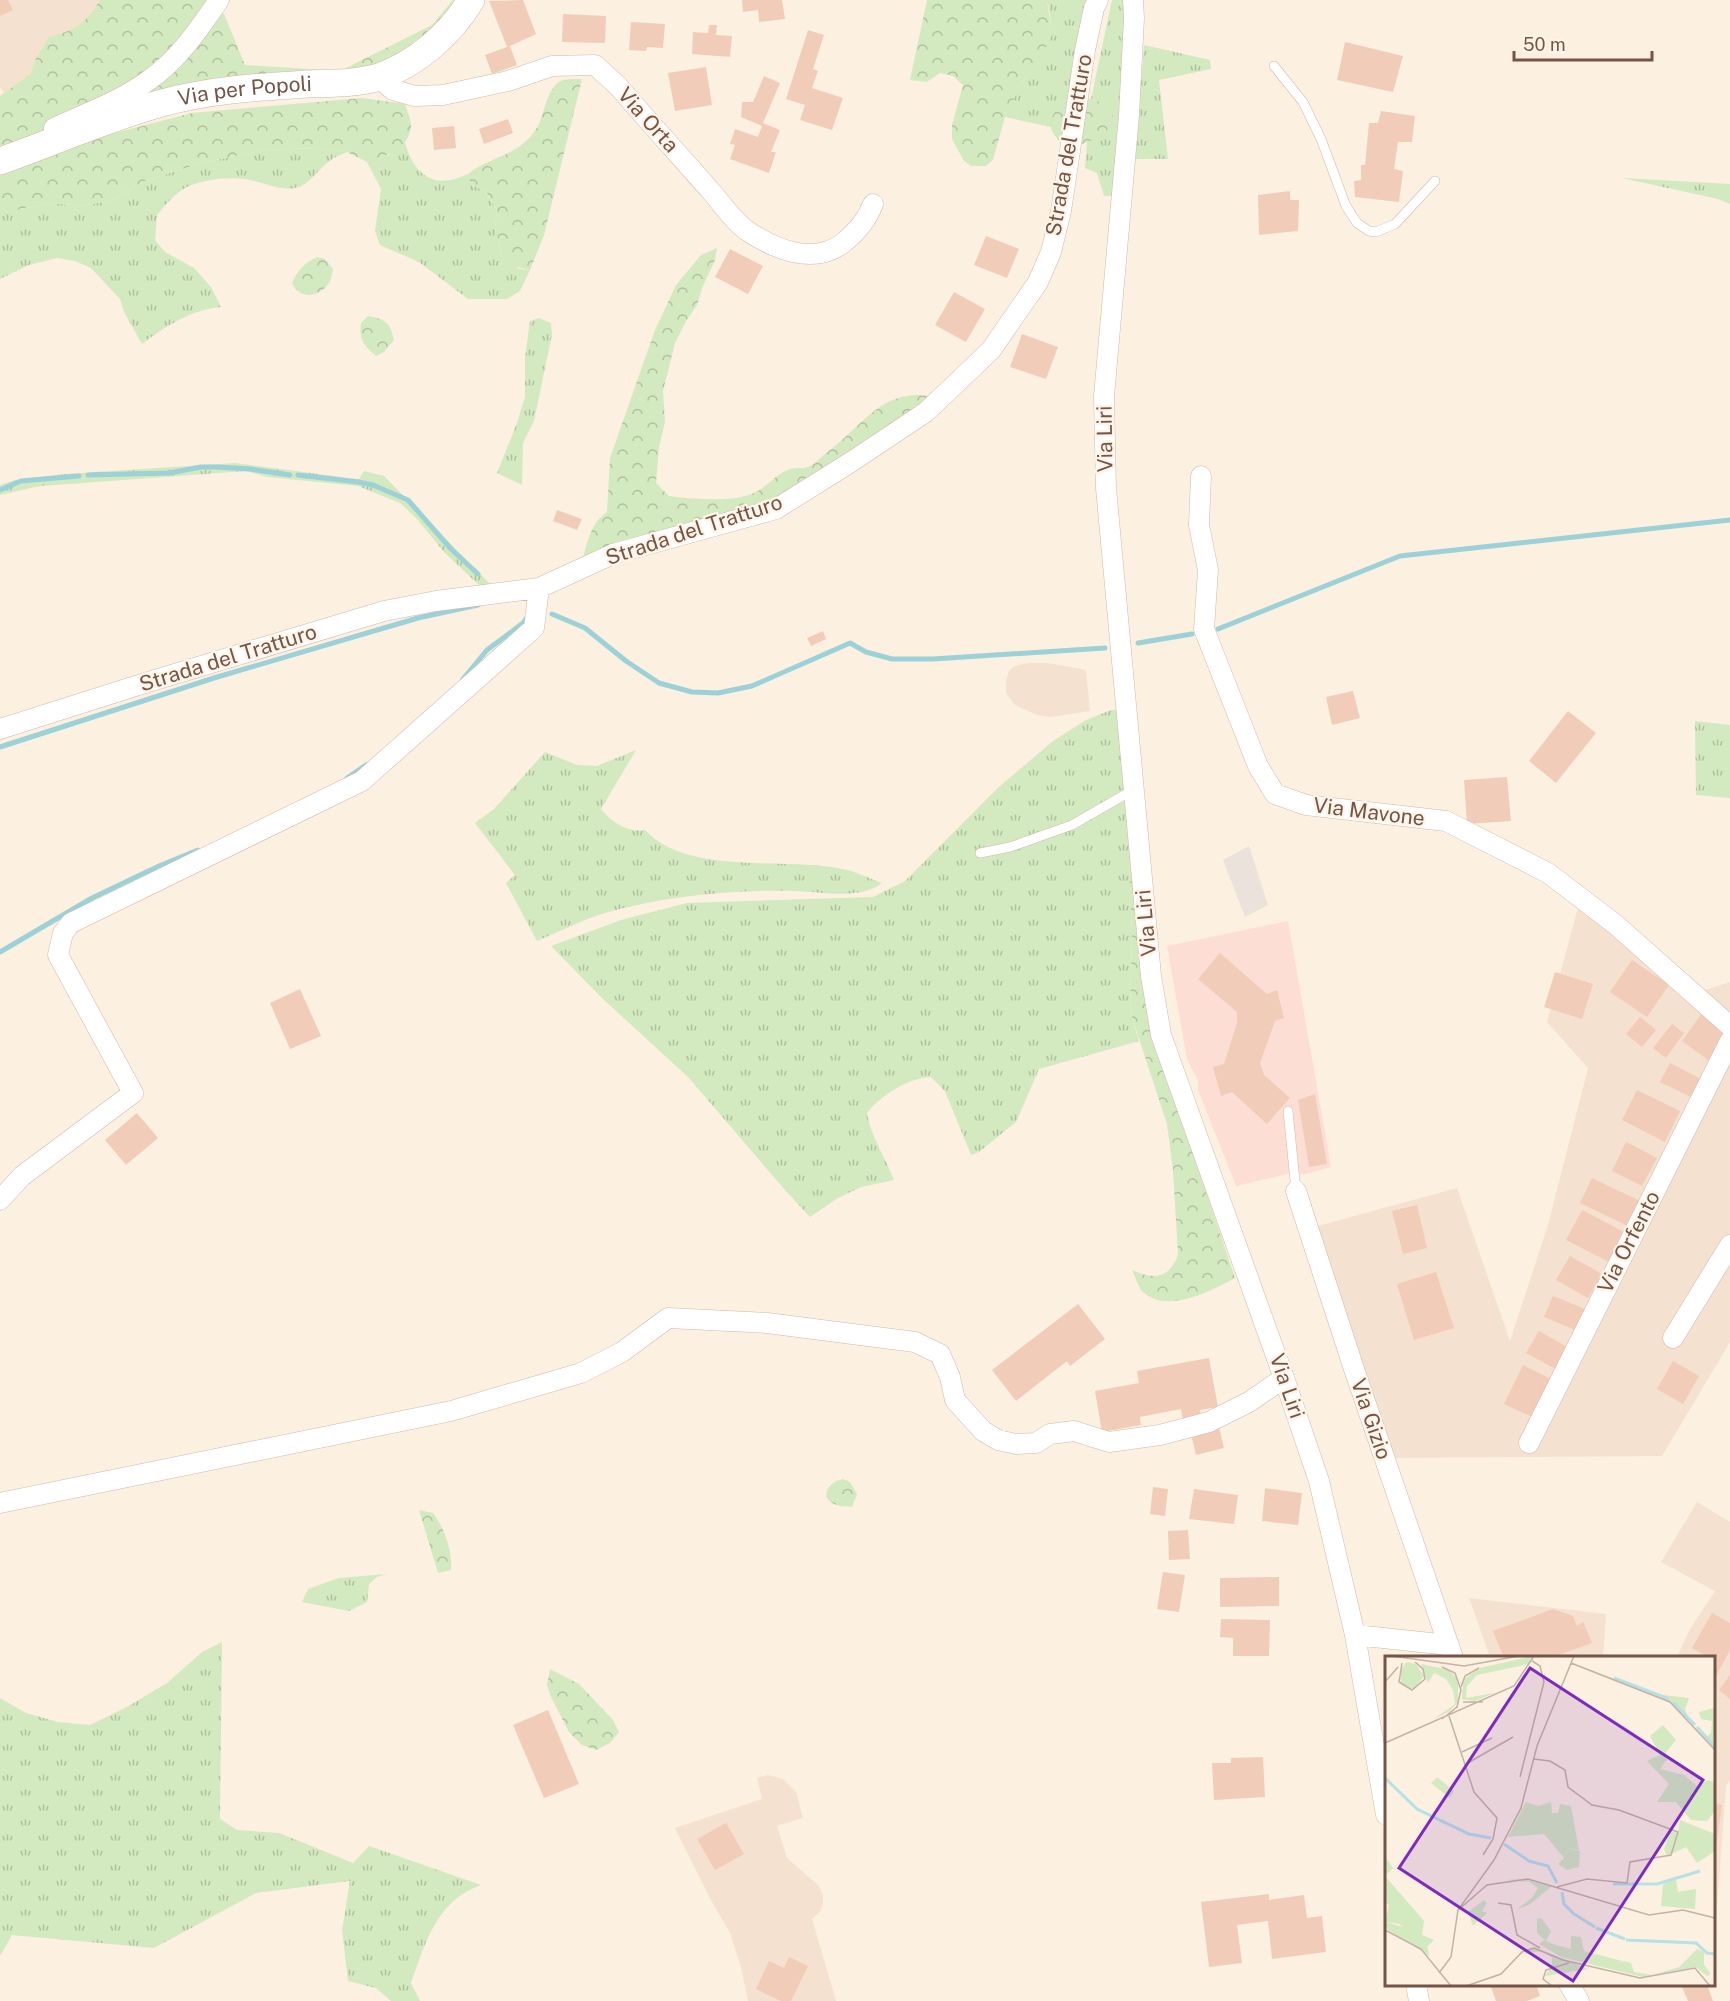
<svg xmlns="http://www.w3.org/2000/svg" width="1730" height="2001" viewBox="0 0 1730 2001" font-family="'Public Sans',sans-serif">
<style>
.residential{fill:#f4e1cf}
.commercial{fill:#fcded4}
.industrial{fill:#ebe2dc}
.grass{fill:url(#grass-tufts)}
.forest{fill:url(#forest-crowns)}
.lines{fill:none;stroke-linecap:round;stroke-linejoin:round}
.stream{stroke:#9cd1d7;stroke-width:5}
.building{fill:#f1ccb9}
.service-casing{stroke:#cfb9ab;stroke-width:10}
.minor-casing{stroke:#cfb9ab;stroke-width:21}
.secondary-casing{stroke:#d2b8a8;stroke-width:28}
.service{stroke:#fff;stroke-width:9}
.minor{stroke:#fff;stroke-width:20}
.secondary{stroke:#fff;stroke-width:27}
.labels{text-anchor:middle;stroke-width:4.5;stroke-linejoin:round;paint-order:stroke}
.street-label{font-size:21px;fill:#735548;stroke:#fff4e7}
.inset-river{fill:none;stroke:#b6e1e5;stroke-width:3}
.inset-road{fill:none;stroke:#c5b2a4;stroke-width:1.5}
.view{fill:#7b2cbf;fill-opacity:0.15;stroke:#7b2cbf;stroke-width:3}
.inset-edge{fill:none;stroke:#735548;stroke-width:3}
</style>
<defs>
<pattern id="grass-tufts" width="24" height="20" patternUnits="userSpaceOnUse" patternTransform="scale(1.5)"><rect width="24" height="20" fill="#d3e9c0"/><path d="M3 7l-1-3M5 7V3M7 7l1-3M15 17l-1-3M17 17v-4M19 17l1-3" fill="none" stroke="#b0c09e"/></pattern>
<pattern id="forest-crowns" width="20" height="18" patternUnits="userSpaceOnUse" patternTransform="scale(1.5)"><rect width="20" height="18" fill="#d3e9c0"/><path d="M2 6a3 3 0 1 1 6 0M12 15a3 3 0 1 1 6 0" fill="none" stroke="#b0c09e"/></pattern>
</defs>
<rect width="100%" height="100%" fill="#fcf0e1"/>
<!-- residential -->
<path class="residential" d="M0,0H100L83,24L62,34L49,37L36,58L30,74L4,93L0,87Z
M1028,663H1048L1086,670L1090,711L1050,717L1037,715L1015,705L1006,693V681L1009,671L1015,666Z
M1582,893L1699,992L1730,982V1342L1662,1456L1381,1458L1303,1230L1457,1188L1510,1341L1548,1225L1588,1068L1547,1022Z
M1697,1502L1730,1522V1780L1726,1786L1714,1948V1658L1677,1657L1690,1629L1715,1591L1661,1562Z
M1469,1598L1606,1614L1603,1657H1490Z
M768,1775L783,1779L796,1792L803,1818L777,1826L787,1858L818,1885L823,1895V1903L820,1912L812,1919L836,2001H748L741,1967L730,1933L711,1900L675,1828L762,1799L757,1778Z"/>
<!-- commercial -->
<path class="commercial" d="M1288,921L1331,1167L1306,1174H1287L1236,1186L1198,1090V1081L1187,1059L1167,946Z"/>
<!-- industrial -->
<path class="industrial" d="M1249,846L1268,905L1245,917L1223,860Z"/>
<!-- grass -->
<path class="grass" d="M1047,0H1095L1073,100L1052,120L1051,127L1005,117C1011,104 1017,90 1025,78C1045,47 1057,40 1047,0Z
M1112,0H1124L1127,43L1113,196H1104L1097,173L1085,168L1087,142L1106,131L1110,106L1091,99Z
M1144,45L1210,60L1211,69L1159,80L1168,159H1135Z
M405,142C410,164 425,185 450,180C456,179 463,176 468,174L470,183L487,193L497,211L495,228L502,256L519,269L530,270L520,291L507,299H468L419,262L380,245L375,231L381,189L367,162L389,155Z
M315,148L347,152C342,155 335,156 331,160C319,168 310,185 295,188C279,191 266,183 250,180C231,176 205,179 187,187C175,193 165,205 157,215L155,240L165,252L194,268L211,287L221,307C190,310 166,326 142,344L124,312L120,299L91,268L75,261L57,258L29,265L0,279V213L52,203L79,206L110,201L145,181L201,163L264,150Z
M1622,178L1730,184V204L1718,199Z
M539,318L551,323L552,334L534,421L523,443L522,485L497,473L517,423L525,397V358L530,321Z
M235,463L349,478L359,479L364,471L384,476L494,588L481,587L444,552L417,519L400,503L358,486L267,477L246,471L69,484L40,486L0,495V485L15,480L65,474Z
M1111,710H1124L1132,937L1130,1011L1139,1041L1039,1069L1016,1122L979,1152L971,1155L945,1091L931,1077C908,1078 881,1095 867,1113C870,1134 886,1159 894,1180L861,1187L838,1198L810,1217L785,1190L689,1078L602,998L551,946L621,920L687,903L873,897L905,881L1000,786L1053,741L1086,720Z
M1695,721L1730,725V798L1696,795Z
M636,750L601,809C611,822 628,833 645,830C688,877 789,856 847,870C859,873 871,879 882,883C860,900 822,892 796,891C736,889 664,896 605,913C582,920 559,932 537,941L506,883L515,875L475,823L494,809L545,752L577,765L597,766Z
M387,1574L377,1577L369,1584L367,1602L349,1611L302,1602L308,1589L339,1578Z
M222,1642L220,1819L237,1830L279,1833L353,1863L369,1846L481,1885C437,1900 425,1943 411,1983L420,2001H391L376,1988L348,1981L342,1930L350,1881L256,1893L154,1948L12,1935L0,1956V1698L26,1713L58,1722L90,1725L127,1707L167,1683L202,1652Z"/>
<!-- forest -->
<path class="forest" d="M100,0H213L207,9L224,14L245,65L340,71L432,25L453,0H458L427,38L399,55L354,74L0,149V96L30,74L36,58L49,37C76,30 85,24 100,0Z
M927,0H1047L1052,35L1039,61L1024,79L1005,117L993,160L986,166H971L964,161L952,139V125L963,85L953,76L940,73L927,82L910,80Z
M582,79L544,235L530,270L512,266L502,256L495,228L497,211L487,193L470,183L468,174C485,160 508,157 525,142C530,138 536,130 539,124C545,111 547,86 563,80C568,79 576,79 582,79Z
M362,98L405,104C407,111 412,121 411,128C407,150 385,157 367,162L347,152L315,148L264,150L201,163L145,181L110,201L79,206L52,203L0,213V170L76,143L192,113Z
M1080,98L1091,99L1110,105C1124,132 1086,144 1067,148C1061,142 1053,136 1051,128C1048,111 1067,101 1080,98Z
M717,248L715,260L702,288L697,305L686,321L675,343L663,391L665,422L659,447L656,483L669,496C691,499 736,503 756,492C768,486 776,474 790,469C795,467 802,469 808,467C814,465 821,457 826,453C862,427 883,385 935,397L772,505L583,558C588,540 591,523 607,512L610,458L655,330L676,285L701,255Z
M317,257L325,259L333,269C332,273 331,280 329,283C318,298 300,300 292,283C298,270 304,263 317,257Z
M368,316C385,319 390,322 394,340L384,352L376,356C363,345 359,339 361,323Z
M1127,805L1153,1032L1235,1278C1211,1291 1166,1315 1142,1291C1138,1286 1135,1276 1132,1270C1154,1280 1169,1279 1178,1255L1173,1170L1167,1124L1130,1011L1132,937Z
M843,1479L850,1482L857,1494L852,1507C847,1506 841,1507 837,1505C818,1499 827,1482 843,1479Z
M419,1510L433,1513C445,1529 452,1550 451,1570L438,1573Z
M550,1669L579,1684L613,1720L619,1732L610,1743L596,1750L582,1745L569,1732L551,1697L547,1685Z"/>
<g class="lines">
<!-- stream -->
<path class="stream" d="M88,475L169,473L201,467H216L250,469L290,475
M298,475L358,482L373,485L408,500L451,549L478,574
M0,490L21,481L79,476
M552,614L585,628L626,661L659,683L692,692L718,693L752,686L850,643L866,652L892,659H933L1105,648
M1218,629L1400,556L1730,520
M1138,643L1192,634
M463,679L487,650L523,623L529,615
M0,747L214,678L418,618L478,605
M347,778L366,765
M0,952L92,898L159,866L198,850"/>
</g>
<!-- building -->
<path class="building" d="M0,0H8L13,10L0,16Z
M523,0L536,34L510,46L517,65L492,74L485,55L507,47L489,1Z
M742,0H782L785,19L759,22L758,10L743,12Z
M563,14L606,16L605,43L562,42Z
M631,22L665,24L663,48L647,47L646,51L629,50Z
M709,25H717L716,35L732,36L730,57L692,54L693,32L708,33Z
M808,30L824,35L813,69L818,71L812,88L843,98L832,130L800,120L805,105L786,99Z
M1345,42L1403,56L1393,92L1337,80Z
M706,67L712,105L675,111L668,73Z
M764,76L780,83L763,123L780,130L771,152H776L769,173L730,159L735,145L730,144L735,129L758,137L762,126L741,117L742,102H753Z
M1381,111L1415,116L1412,142H1398L1394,169L1403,171L1399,202L1355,197L1354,181L1361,180V165H1365L1369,123H1378Z
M508,119L513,133L484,144L479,129Z
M454,126L456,148L434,150L432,128Z
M1290,191V200H1299L1298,231L1259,235L1258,195Z
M986,236L1019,249L1007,278L974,265Z
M730,249L763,266L748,294L715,277Z
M954,292L985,309L966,342L935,325Z
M1022,334L1058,347L1046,379L1010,367Z
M557,510L582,519L577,530L553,521Z
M823,631L826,639L811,646L807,638Z
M1353,691L1360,718L1332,725L1326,697Z
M1568,711L1596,733L1556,783L1529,761Z
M1507,777L1511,821L1467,824L1464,780Z
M1220,953L1267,994L1277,990L1284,1018L1275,1021L1260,1063L1264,1075L1290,1098L1267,1124L1232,1092L1221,1096L1213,1067L1224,1064L1237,1023V1012L1198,979Z
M1632,960L1669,985L1647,1017L1610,992Z
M1555,972L1593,984L1582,1019L1544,1007Z
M300,989L321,1036L290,1049L270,1003Z
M1702,1013L1727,1032L1708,1060L1682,1041Z
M1640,1017L1656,1030L1642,1047L1626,1034Z
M1672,1024L1684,1033L1666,1058L1653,1048Z
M1670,1063L1701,1079L1691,1097L1660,1082Z
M1637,1090L1680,1111L1665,1142L1622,1120Z
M1315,1094L1327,1164L1309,1167L1298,1100Z
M137,1113L158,1138L126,1165L105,1140Z
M1626,1142L1657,1158L1642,1186L1612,1171Z
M1592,1178L1640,1201L1628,1226L1580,1203Z
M1417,1205L1427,1248L1403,1254L1392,1211Z
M1582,1210L1624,1232L1609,1262L1566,1240Z
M1570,1256L1602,1274L1588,1298L1556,1280Z
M1436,1272L1454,1328L1414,1340L1397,1284Z
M1553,1296L1587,1310L1578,1331L1544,1317Z
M1078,1304L1105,1339L1070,1366L1067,1361L1016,1401L992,1370Z
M1539,1331L1567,1347L1556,1369L1526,1353Z
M1209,1358L1218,1407L1200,1410L1201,1417L1183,1421L1181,1409L1140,1417L1141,1425L1102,1432L1095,1391L1139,1383L1137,1371Z
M1673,1361L1699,1376L1683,1404L1657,1389Z
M1523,1365L1551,1379L1532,1417L1504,1404Z
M1219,1427L1224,1448L1196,1455L1191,1434Z
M1153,1487L1168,1489L1165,1516L1150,1514Z
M1265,1488L1302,1493L1298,1525L1262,1521Z
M1194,1489L1238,1495L1234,1524L1189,1519Z
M1188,1530L1190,1559L1169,1560L1168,1531Z
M1163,1572L1185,1575L1179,1612L1157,1609Z
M1279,1577V1606L1220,1607V1578Z
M1553,1609L1573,1616L1577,1626L1583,1622L1592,1643L1550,1658H1504L1493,1631Z
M1712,1613L1730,1623V1650L1714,1680V1658H1701L1703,1654L1692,1648Z
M1221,1619L1270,1620L1269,1656H1233V1638L1220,1637Z
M1730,1675V1699L1719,1690Z
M548,1710L579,1784L544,1798L513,1725Z
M1263,1757L1265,1797L1214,1800L1212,1763H1231V1758Z
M1714,1803L1722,1805L1715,1854H1714Z
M726,1823L744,1854L715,1870L697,1839Z
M1269,1894V1900L1304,1895L1307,1918L1322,1916L1326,1952L1272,1959L1268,1921L1237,1925L1242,1963L1209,1967L1201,1902Z
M789,1957L808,1966L791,2001H781L756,1989L769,1961L784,1968Z
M1497,1984H1536L1540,1996L1527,2001H1496L1491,1987Z
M1689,1984H1707L1713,2001H1688L1682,1987Z"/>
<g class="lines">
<defs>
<path id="service" d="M1274,66L1303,102L1321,139L1346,206L1357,223L1369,231L1376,232L1395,224L1435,181
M980,853L1010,847L1072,825L1133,790
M1288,1111L1296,1191"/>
<path id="minor" d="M1133,0L1134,18L1129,115L1104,396L1106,488L1151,976L1161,1035L1284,1378L1319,1481L1355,1635L1386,1815
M378,77L393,90L415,96L443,95L508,81L552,66L595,65L618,86C648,121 679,155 709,189C721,202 732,220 746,230C774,249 813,266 843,243C857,232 867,220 873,204
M54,128C86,113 121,101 149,80C178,60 199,29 219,0
M1201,476L1199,525L1208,570L1204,629L1258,766L1275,794L1306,805L1446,821L1548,873L1615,924L1730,1026
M0,729L145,683L384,611L436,601L539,588L613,554L776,509L851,462L926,412L991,350L1038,282L1051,252L1061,211L1085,50L1094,8L1098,0
M1296,1191L1354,1369L1453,1658
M0,1200L22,1176L133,1093L58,955L63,933L71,923L362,781L534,628L539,588
M1673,1338L1730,1245
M1529,1443L1730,1041
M0,1503L451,1411L581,1373L622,1352L668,1318L767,1323L915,1342L940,1354L950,1377L955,1400L983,1431L998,1440L1016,1444L1036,1443L1050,1434L1074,1431L1109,1442L1160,1435L1209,1422L1249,1402L1284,1378
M1355,1635L1449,1645
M1416,1984L1419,2001
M1569,1984L1579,2001"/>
<g id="secondary">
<path id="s1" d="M0,161C54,142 107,118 162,103C209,90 259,87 306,84C330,83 356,84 379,77C416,64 451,34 471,0"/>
</g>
</defs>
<!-- service casing -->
<use href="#service" class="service-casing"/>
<!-- minor casing -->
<use href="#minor" class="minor-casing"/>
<!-- secondary casing -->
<use href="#secondary" class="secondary-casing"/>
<!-- service -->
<use href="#service" class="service"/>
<!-- minor -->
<use href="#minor" class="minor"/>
<!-- secondary -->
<use href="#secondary" class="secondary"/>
</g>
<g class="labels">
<!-- street labels -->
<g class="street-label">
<text dy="7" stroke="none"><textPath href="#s1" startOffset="256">Via per Popoli</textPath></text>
<text transform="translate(648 120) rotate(48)" y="7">Via Orta</text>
<text transform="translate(1069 145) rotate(-80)" y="7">Strada del Tratturo</text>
<text transform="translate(1105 439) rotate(-91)" y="7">Via Liri</text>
<text transform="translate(694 530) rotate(-18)" y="7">Strada del Tratturo</text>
<text transform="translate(228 658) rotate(-17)" y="7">Strada del Tratturo</text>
<text transform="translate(1369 812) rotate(7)" y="7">Via Mavone</text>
<text transform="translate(1146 923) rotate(-95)" y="7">Via Liri</text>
<text transform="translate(1629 1242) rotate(-63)" y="7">Via Orfento</text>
<text transform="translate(1287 1386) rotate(71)" y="7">Via Liri</text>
<text transform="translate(1371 1419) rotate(71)" y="7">Via Gizio</text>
</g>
</g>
<!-- overview -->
<g transform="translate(1385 1656)">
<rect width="330" height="330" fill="#fcf0e1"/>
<path d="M205,14L278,39L304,42L300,53L303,62L278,41ZM330,52V92L320,82L326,77L327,65L316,63L314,56ZM278,69L291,84L279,99L282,103L275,113L299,119L312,130L323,124L330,126V155L322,165L306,164L291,146H272L284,128L262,105L275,99L265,80ZM52,121L69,135L65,142L46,127ZM141,146L153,150L166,146L167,157H173L175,148L186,150L194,194L179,191L195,195L194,211L182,214L173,208L179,202L159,178L123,181ZM295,164L330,178V195L312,207L301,191L282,200L279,193L285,175L293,176ZM0,200L8,212L0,220L39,265L37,279L49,284L42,291L14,268L0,266L4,249L0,246ZM291,223L293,236L311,233L310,253L276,250L278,228ZM156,262L166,275L161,285L152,277V263ZM186,280L196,281L199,295L237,305L226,310L206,305L163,287L186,293Z" fill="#d3e9c0"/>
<path d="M147,0L144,8L92,19L82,30L81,42L109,37L90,45L77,43L78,24L95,12ZM22,6L31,8L39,20L29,33L16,28L15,14ZM36,8L64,14L73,24V46L65,55L49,63L70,48L68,34L61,23L49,17L43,27ZM139,223L166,231L144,249L132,253L147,242L153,232L144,226L120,224ZM99,244L102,247L97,255L102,257L88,270L83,256ZM0,266L21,272L43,292L44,300L0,272ZM159,284L206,305L226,309L239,305L246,307L249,316L267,319L294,311L312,293L319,296V309L326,318L322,320L311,311L258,321L176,301L154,288ZM147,293L157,294L203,313L160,320L167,310V302L158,295L138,298Z" fill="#d3e9c0"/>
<path class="inset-river" d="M229,22L284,43M288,46L310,69M312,71L330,91M0,122L32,153L84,178L106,182M119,188L144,205L163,210L172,227M228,228H272L315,215M177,236L179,248L189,258M189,258L210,271M211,272L240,283M241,284L311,287L322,297L330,298"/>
<path class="inset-road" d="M7,0L79,10L134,0M17,7L14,26L27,34L40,23L38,13L30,6M186,7L285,46L330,94M57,11L70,17L76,34L72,51L57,63M0,26L13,11M76,31L80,20L94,12M78,46H98M64,60L89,136L112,162L108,183L98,199M0,87L129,30L149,0M77,96L107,82M149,103L165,105L180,114L183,131L207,149L234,154L293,176L286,199L245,206L242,227L202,223L172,231M81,108L128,81M135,121L159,26L155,10L147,5M113,247L126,249L132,279L155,292M72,255L102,229L143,223L264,259L298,254L330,262M0,274L36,293L66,330M54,317L66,301L73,254L109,204L136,152L152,90L189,0M81,330L116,318L137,296L149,292L178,304L255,322L310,312L325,330M167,330L158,323L161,314L184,307"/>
<path class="view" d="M145,12L318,124L188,325L14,212Z"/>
<rect width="330" height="330" class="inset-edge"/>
</g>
<!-- scale -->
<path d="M1514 51v9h138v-9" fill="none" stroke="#735548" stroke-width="3"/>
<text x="1523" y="51" font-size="18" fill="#735548" stroke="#fff4e7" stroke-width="4.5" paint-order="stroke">50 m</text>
</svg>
